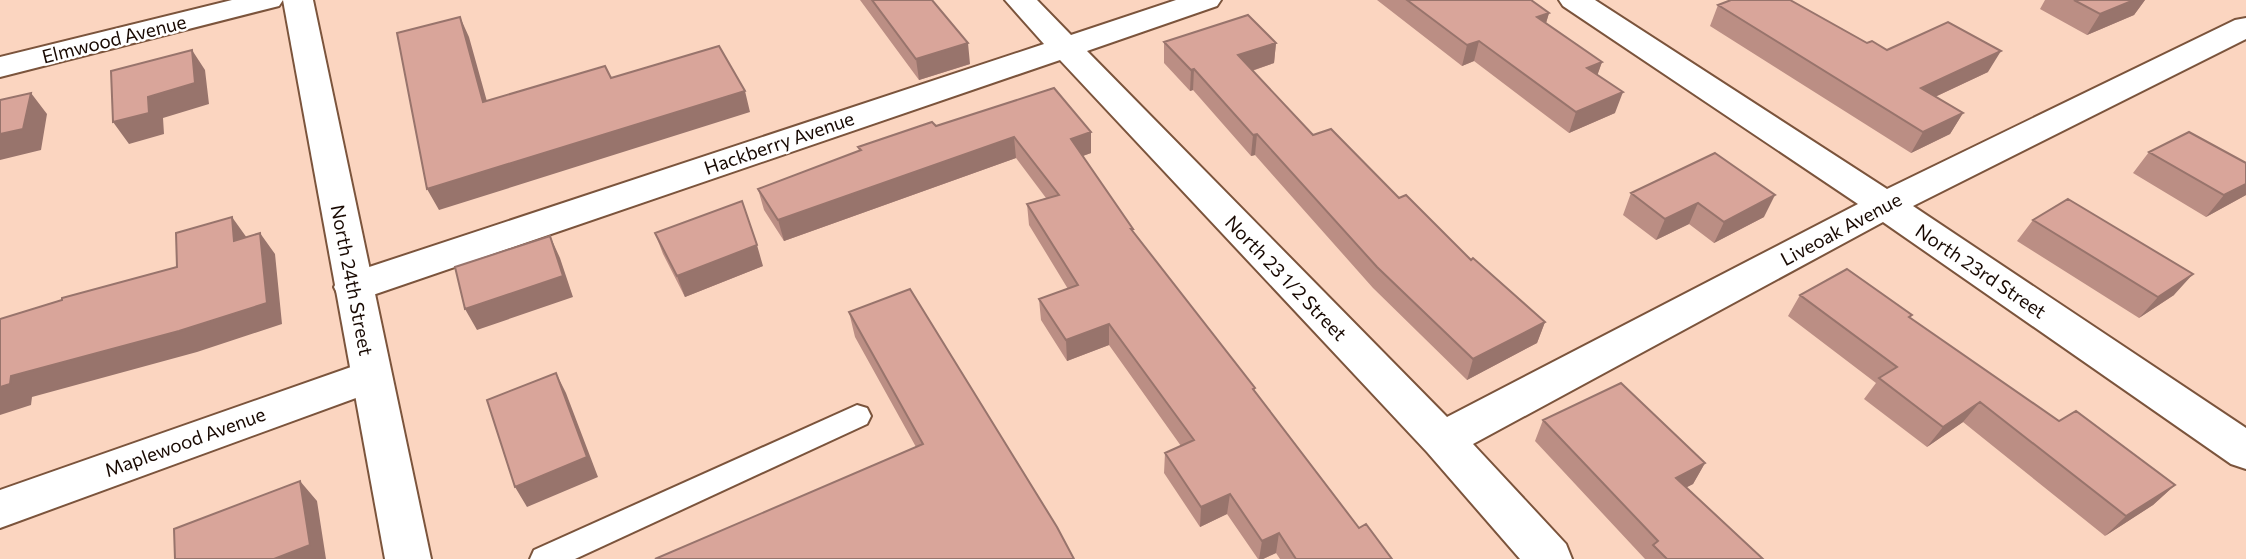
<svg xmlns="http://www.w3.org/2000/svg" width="2246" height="559" viewBox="0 0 2246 559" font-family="Commissioner,sans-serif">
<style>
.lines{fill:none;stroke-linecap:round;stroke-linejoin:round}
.lane-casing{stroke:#7b543c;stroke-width:4}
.street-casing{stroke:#7b543c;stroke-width:4}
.secondary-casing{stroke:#7b543c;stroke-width:4}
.lane{fill:#fff;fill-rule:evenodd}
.street{fill:#fff;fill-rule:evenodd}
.secondary{fill:#fff;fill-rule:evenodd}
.wall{fill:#bb8e84}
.shaded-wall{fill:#98746c}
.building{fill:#d9a59a;stroke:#98746c;stroke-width:2}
.labels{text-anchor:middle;stroke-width:5;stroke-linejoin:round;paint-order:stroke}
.street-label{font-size:19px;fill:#180902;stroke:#fff}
</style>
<rect width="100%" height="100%" fill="#fbd5c0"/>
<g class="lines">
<defs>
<path id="lane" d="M857,405L867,408L871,416L867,424L575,559H530L534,550Z"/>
<path id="street" d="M232,0H283L279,6L0,77V57Z
M1005,0H1037L1071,35L1176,0H1221L1217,6L1087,51L1447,417L1858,204L1563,6L1559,0H1595L1887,189L2235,20L2246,18V39L1913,206L2246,428V469L2231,464L1883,222L1473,444L1566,544L1572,559H1520L1427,452L1060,60L367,297L353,301L339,297L334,287L339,277L1044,44Z
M371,360L386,365L392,376L386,387L0,528V490Z"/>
<path id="secondary" d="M283,0H313L431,559H385Z"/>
</defs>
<!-- lane casing -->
<use href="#lane" class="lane-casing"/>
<!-- street casing -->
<use href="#street" class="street-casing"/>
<!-- secondary casing -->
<use href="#secondary" class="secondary-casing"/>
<!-- lane -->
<use href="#lane" class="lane"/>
<!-- street -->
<use href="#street" class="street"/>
<!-- secondary -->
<use href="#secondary" class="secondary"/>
</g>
<!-- wall -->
<path class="wall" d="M860,0H932L970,64L919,80Z
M1377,0H1531L1549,13L1546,23L1602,62L1597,75L1615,113L1569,133L1474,61L1462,66Z
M2045,0H2145L2134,15L2087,35L2040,9Z
M1718,5L1867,43L1887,50L1988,72L1935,97L1963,113L1950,134L1911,153L1710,26Z
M1164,42L1276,43L1274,63L1252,71L1313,135L1399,198L1545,322L1537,343L1467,380L1373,288L1255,155L1251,156L1193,90L1190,91L1164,63Z
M1054,88L1091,153L1083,156L1133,233L1255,388V392L1359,528L1392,559H1280L1276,553L1263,559H1258L1227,514L1200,527L1164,473L1165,453L1181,446L1109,345L1067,361L1041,320L1039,299L1068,289L1029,225L1027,204L1046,198L1016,158L784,241L764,210L758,189L859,151L858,147L936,126Z
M2149,152L2246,163V195L2206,217L2133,173Z
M1715,153L1764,217L1714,243L1689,224L1656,240L1623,215L1631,193Z
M2033,220L2174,295L2139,318L2017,241Z
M655,233L763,266L685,297L663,254Z
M1800,295L1910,318L2059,421L2175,485L2153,505L2105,536L1963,422L1927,447L1864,399L1876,383L1788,316Z
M849,312L1074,559L916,447L855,337Z
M1543,420L1705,463L1693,484L1686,487L1763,559H1645L1535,441Z"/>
<!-- shaded-wall -->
<path class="shaded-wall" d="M2134,0H2145L2134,15L2087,35L2100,14Z
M1549,13L1543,33L1537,17Z
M460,17L469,37L493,123L483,102Z
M1479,41L1474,61L1462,66L1467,45Z
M968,43L970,64L919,80L916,59Z
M1276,43L1274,63L1236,76L1238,55Z
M192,50L205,70L209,104L163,118L164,134L129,144L113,122L148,97Z
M2001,51L1988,72L1909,109L1921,88Z
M1602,62L1595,82L1587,68Z
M1194,69L1193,90L1190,91L1191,70Z
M745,91L750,112L439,210L427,189Z
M1623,92L1615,113L1569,133L1576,112Z
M31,93L47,114L41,150L0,160V134Z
M1963,113L1950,134L1911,153L1923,132Z
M1091,132V153L1071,160V139Z
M1257,134L1255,155L1251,156L1253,135Z
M1014,137L1016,158L784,241L778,220Z
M2246,184V195L2206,217L2224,195Z
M1775,195L1764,217L1714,243L1724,222Z
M1698,203L1689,224L1656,240L1665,219Z
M232,217L247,238L234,241Z
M260,233L275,254L282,324L197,352L32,397L31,405L0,415V387L11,376Z
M550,236L560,258L573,297L477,330L465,309Z
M757,245L763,266L685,297L677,276Z
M2193,274L2174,295L2139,318L2158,297Z
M1545,322L1537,343L1467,380L1473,359Z
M1109,324V345L1067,361L1066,340Z
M556,373L566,393L598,477L527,507L515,487Z
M1980,402L1963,422L1927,447L1943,427Z
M1705,463L1693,484L1665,499L1676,478Z
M300,481L317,501L326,559H274Z
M2175,485L2153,505L2105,536L2126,516Z
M1230,494L1227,514L1200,527L1201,507Z
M1279,533L1276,553L1263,559H1259L1262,541Z"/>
<!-- building -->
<path class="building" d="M872,0H932L968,43L916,59Z
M1407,0H1531L1549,13L1537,17L1602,62L1587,68L1623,92L1576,112L1479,41L1467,45Z
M1731,0H1790L1867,43L1872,41L1887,50L1948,22L2001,51L1921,88L1963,113L1923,132L1718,5Z
M2074,0H2134L2100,14Z
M1248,15L1276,43L1238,55L1313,135L1331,129L1399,198L1406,195L1471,260L1473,258L1545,322L1473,359L1377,267L1257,134L1253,135L1194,69L1191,70L1164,42Z
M460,17L483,102L605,66L611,78L719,46L745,91L427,189L397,33Z
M192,50L195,83L148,97L149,113L113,122L111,71Z
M1054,88L1091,132L1071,139L1133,229H1131L1255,388L1253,389L1359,528L1366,524L1392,559H1296L1279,533L1262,541L1230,494L1201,507L1165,453L1194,440L1109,324L1066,340L1039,299L1078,285L1027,204L1059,195L1014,137L778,220L758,189L861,150L858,147L932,122L936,126Z
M31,93L23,129L0,134V100Z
M2189,132L2246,163V184L2224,195L2149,152Z
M1715,153L1775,195L1724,222L1698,203L1665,219L1631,193Z
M2068,199L2193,274L2158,297L2033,220Z
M742,201L757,245L677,276L655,233Z
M232,217L234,241L260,233L267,303L179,331L11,376L10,384L0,387V319L62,300V298L177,267L176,233Z
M550,236L563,276L465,309L455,267Z
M1847,269L1912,315L1909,317L2059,421L2076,411L2175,485L2126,516L1980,402L1943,427L1879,378L1897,367L1800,295Z
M910,289L1057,527L1074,559H655L923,444L849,312Z
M556,373L587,457L515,487L487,400Z
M1621,383L1705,463L1676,478L1763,559H1667L1653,545L1658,541L1543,420Z
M300,481L310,545L274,559H175L174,529Z"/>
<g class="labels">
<!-- street labels -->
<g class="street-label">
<text transform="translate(114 39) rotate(-14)" y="7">Elmwood Avenue</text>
<text transform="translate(779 143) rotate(-19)" y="7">Hackberry Avenue</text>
<text transform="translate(1841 229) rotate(-28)" y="7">Liveoak Avenue</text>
<text transform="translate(1981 271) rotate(34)" y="7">North 23rd Street</text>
<text transform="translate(1286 278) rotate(46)" y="7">North 23 1/2 Street</text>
<text transform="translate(352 280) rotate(79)" y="7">North 24th Street</text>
<text transform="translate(185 442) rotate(-20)" y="7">Maplewood Avenue</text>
</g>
</g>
</svg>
